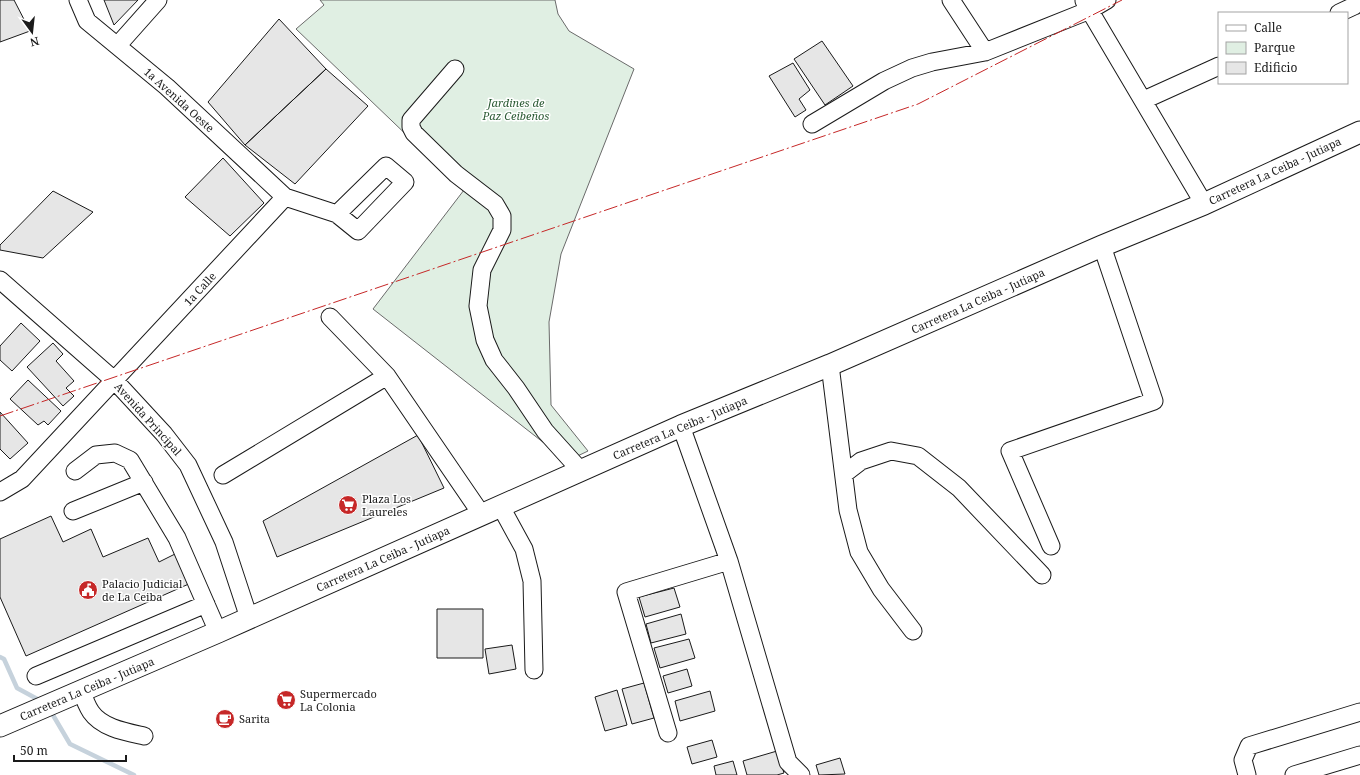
<svg xmlns="http://www.w3.org/2000/svg" width="1360" height="775" viewBox="0 0 1360 775" font-family="'Noto Serif',serif">
<style>
.green{fill:#e0efe3;stroke:#6a6a6a}
.lines{fill:none;stroke-linecap:round;stroke-linejoin:round}
.stream{stroke:#c6d2dc;stroke-width:4.5}
.building{fill:#e6e6e6;stroke:#1a1a1a}
.minor-casing{stroke:#1a1a1a;stroke-width:19}
.major-casing{stroke:#1a1a1a;stroke-width:23}
.minor{stroke:#fff;stroke-width:17}
.major{stroke:#fff;stroke-width:21}
.power{stroke:#c62828;stroke-width:1;stroke-dasharray:14 3 2 3;stroke-linecap:butt}
.labels{text-anchor:middle;stroke-width:3;stroke-linejoin:round;paint-order:stroke}
.street-label{font-size:11px;fill:#1a1a1a;stroke:#fff}
.park-label{font-size:11px;font-style:italic;fill:#2b5a34;stroke:#fff}
.poi-label{font-size:11px;fill:#1a1a1a;stroke:#fff;text-anchor:start}
</style>
<rect width="100%" height="100%" fill="#fff"/>
<!-- green -->
<path class="green" d="M320,0H555L558,14L569,31L634,69L561,254L549,322L551,405L588,451L567,461L373,309L464,190L296,29L324,5Z"/>
<g class="lines">
<!-- stream -->
<path class="stream" d="M0,657L4,659L17,688L41,701
M50,710L70,744L134,775"/>
</g>
<!-- building -->
<path class="building" d="M0,0H14L30,31L0,42Z
M104,0H138L114,25Z
M279,19L326,69L245,145L208,102Z
M822,41L853,86L825,105L794,59Z
M793,63L810,90L799,99L806,110L795,117L769,76Z
M326,69L368,106L295,184L245,145Z
M223,158L264,203L230,236L185,197Z
M53,191L93,212L43,258L0,250V245Z
M21,323L40,341L12,371L0,360V346Z
M53,343L63,354L56,361L74,381L66,388L74,396L63,406L27,367Z
M28,380L61,411L48,425L44,421L38,425L10,399Z
M0,412L28,443L10,459L0,449Z
M418,435L444,488L277,557L263,521Z
M51,516L63,542L91,529L103,557L148,538L159,562L177,553L191,583L26,656L0,597V539Z
M674,588L680,607L645,617L639,597Z
M437,609H483V658H437Z
M681,614L686,634L651,643L646,624Z
M689,639L695,658L660,668L654,648Z
M512,645L516,669L489,674L485,649Z
M687,669L692,686L668,693L663,676Z
M644,683L654,718L632,724L622,689Z
M617,690L627,725L605,731L595,697Z
M710,691L715,711L680,721L675,701Z
M712,740L717,757L692,764L687,747Z
M777,751L784,773L777,775H747L743,761Z
M840,758L845,774L819,775L816,765Z
M733,761L737,775H716L714,766Z"/>
<g class="lines">
<defs>
<path id="minor" d="M78,0L87,21L167,87L285,197L337,214L358,231L405,182L386,166L337,214
M951,0L985,52
M1084,1L1204,204
M1339,13L1354,6
M118,45L158,0
M455,69L411,120V127L414,133L456,174L495,204L502,216V230L482,270L478,306L485,340L494,360L516,388L545,431L581,471
M1144,100L1219,66
M812,124L884,81L912,68L932,62L985,52L1090,10L1107,0
M0,280L115,381L164,434L188,465L224,542L249,618
M830,365L848,510L859,552L881,589L913,631
M387,376L482,515
M681,426L729,561L788,762L801,775
M75,471L96,455L115,453L130,460L177,538L218,632
M844,474L861,461L891,451L918,456L959,488L1042,575
M223,475L387,376L330,317
M0,492L22,479L285,197
M501,507L524,549L532,581L534,670
M73,511L144,482
M1051,546L1010,451L1154,401L1102,246
M36,676L206,604
M82,691C84,698 87,706 91,712C102,728 126,732 144,736
M668,733L626,592L729,561
M1247,775L1243,760L1249,746L1360,712
M1294,775L1360,755"/>
<path id="major" d="M0,726L218,632L681,426L830,365L1102,246L1204,204L1360,132"/>
</defs>
<!-- minor casing -->
<use href="#minor" class="minor-casing"/>
<!-- major casing -->
<use href="#major" class="major-casing"/>
<!-- minor -->
<use href="#minor" class="minor"/>
<!-- major -->
<use href="#major" class="major"/>
<!-- power -->
<path class="power" d="M0,416L918,104L1122,0"/>
</g>
<!-- icons -->
<defs>
<symbol id="supermarket-disc" viewBox="-11 -11 22 22"><circle r="9.5" fill="#c62828" stroke="#fff"/><path d="M-6-5.5h2.5l.6 2H6L4.5 2H-2.5L-4.4-4H-6ZM-1.5 3.2a1.3 1.3 0 1 0 .1 0ZM3 3.2a1.3 1.3 0 1 0 .1 0Z" fill="#fff"/></symbol>
<symbol id="civic-disc" viewBox="-11 -11 22 22"><circle r="9.5" fill="#c62828" stroke="#fff"/><path d="M-.6-6.5H3V-4.5H.6V-3L4-1V1h2V6H-6V1h2V-1L-.6-3ZM-1.2 2.5V6h2.4V2.5Z" fill="#fff"/></symbol>
<symbol id="cafe-disc" viewBox="-11 -11 22 22"><circle r="9.5" fill="#c62828" stroke="#fff"/><path d="M-5.5-4.5H6V0H3Q3 3.5 0 3.5H-2.5Q-5.5 3.5-5.5 0ZM3-3.2v2h1.7v-2ZM-6 4.5H4V6H-6Z" fill="#fff"/></symbol>
</defs>
<g fill-rule="evenodd">
<use href="#supermarket-disc" x="337" y="494" width="22" height="22"/>
<use href="#civic-disc" x="77" y="579" width="22" height="22"/>
<use href="#supermarket-disc" x="275" y="689" width="22" height="22"/>
<use href="#cafe-disc" x="214" y="708" width="22" height="22"/>
</g>
<g class="labels">
<!-- street labels -->
<g class="street-label">
<text transform="translate(179 100) rotate(42)" y="4">1a Avenida Oeste</text>
<text transform="translate(1275 171) rotate(-25)" y="4">Carretera La Ceiba - Jutiapa</text>
<text transform="translate(200 289) rotate(-47)" y="4">1a Calle</text>
<text transform="translate(978 301) rotate(-24)" y="4">Carretera La Ceiba - Jutiapa</text>
<text transform="translate(148 419) rotate(48)" y="4">Avenida Principal</text>
<text transform="translate(680 428) rotate(-23)" y="4">Carretera La Ceiba - Jutiapa</text>
<text transform="translate(383 559) rotate(-24)" y="4">Carretera La Ceiba - Jutiapa</text>
<text transform="translate(87 689) rotate(-23)" y="4">Carretera La Ceiba - Jutiapa</text>
</g>
<!-- park labels -->
<g class="park-label">
<text x="516" y="107">Jardines de<tspan x="516" dy="13">Paz Ceibeños</tspan></text>
</g>
<!-- poi labels -->
<g class="poi-label">
<text x="362" y="503">Plaza Los<tspan x="362" dy="13">Laureles</tspan></text>
<text x="102" y="588">Palacio Judicial<tspan x="102" dy="13">de La Ceiba</tspan></text>
<text x="300" y="698">Supermercado<tspan x="300" dy="13">La Colonia</tspan></text>
<text x="239" y="723">Sarita</text>
</g>
</g>
<!-- legend -->
<rect x="1218" y="12" width="130" height="72" fill="#ffffff" stroke="#a3a3a3"/>
<rect x="1226" y="25" width="20" height="6" fill="#ffffff" stroke="#a3a3a3"/>
<text x="1254" y="32" font-size="12" fill="#1a1a1a">Calle</text>
<rect x="1226" y="42" width="20" height="12" fill="#e0efe3" stroke="#a3a3a3"/>
<text x="1254" y="52" font-size="12" fill="#1a1a1a">Parque</text>
<rect x="1226" y="62" width="20" height="12" fill="#e6e6e6" stroke="#a3a3a3"/>
<text x="1254" y="72" font-size="12" fill="#1a1a1a">Edificio</text>
<!-- north arrow -->
<g transform="translate(32 32) rotate(165)" stroke="#ffffff" stroke-width="3" paint-order="stroke">
<path d="M0-3L7 15L0 10L-7 15Z" fill="#1a1a1a"/>
<text y="-6" font-size="11" font-weight="bold" text-anchor="middle" fill="#1a1a1a">N</text>
</g>
<!-- scale -->
<path d="M14 755v6h112v-6" fill="none" stroke="#1a1a1a" stroke-width="2"/>
<text x="20" y="755" font-size="12" fill="#1a1a1a" stroke="#ffffff" stroke-width="3" paint-order="stroke">50 m</text>
</svg>
